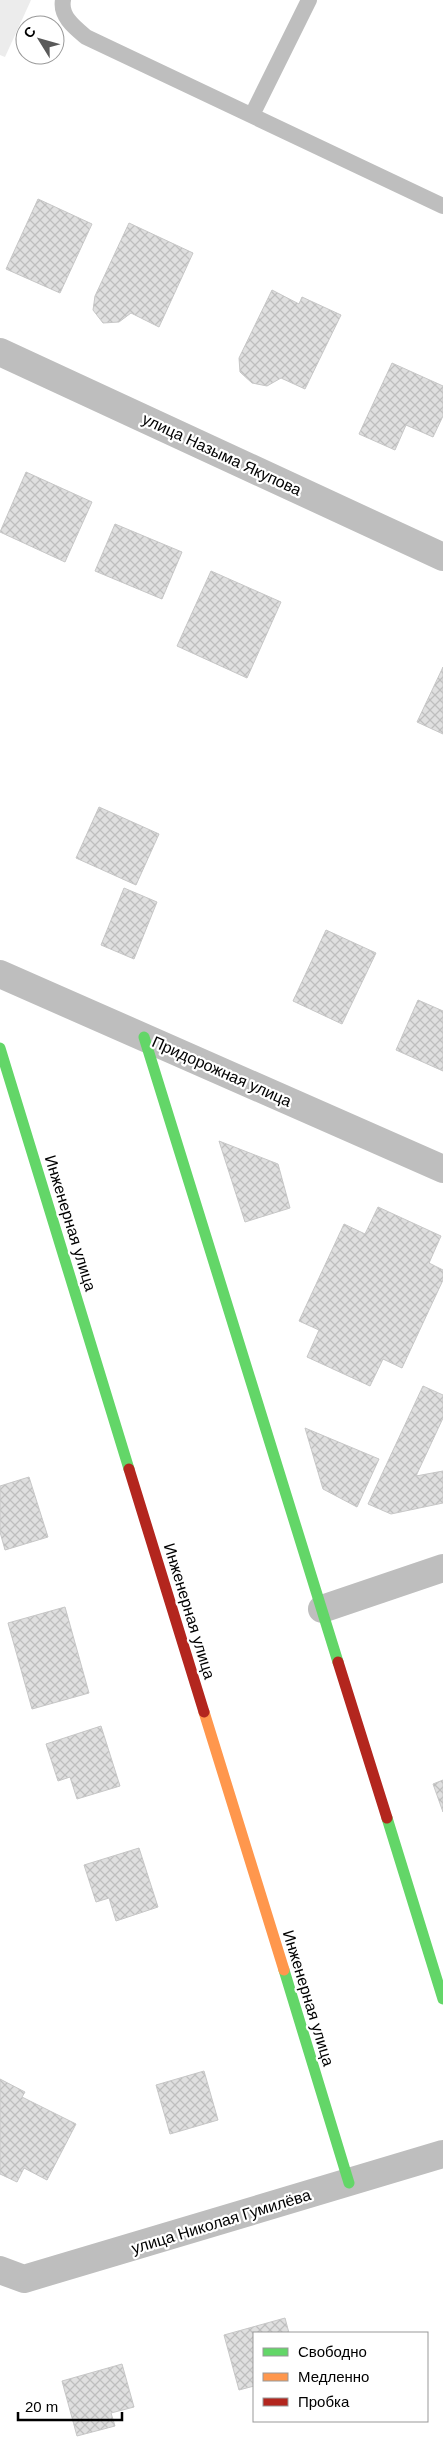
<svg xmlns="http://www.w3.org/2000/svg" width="443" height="2437" viewBox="0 0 443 2437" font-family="Arial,sans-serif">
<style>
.garden{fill:#ececec}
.building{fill:url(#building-cross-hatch);stroke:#c7c7c7}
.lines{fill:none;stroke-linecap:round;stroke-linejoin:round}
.lane{stroke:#bebebe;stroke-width:16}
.street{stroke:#bebebe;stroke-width:28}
.fast{stroke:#63d668;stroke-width:11}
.slow{stroke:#ff974d;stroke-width:11}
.jam{stroke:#b3261e;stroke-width:11}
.labels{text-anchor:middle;stroke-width:4.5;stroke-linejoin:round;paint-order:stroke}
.street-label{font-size:16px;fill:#000;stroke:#fff}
</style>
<defs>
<pattern id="building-cross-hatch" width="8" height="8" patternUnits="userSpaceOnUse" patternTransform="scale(1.25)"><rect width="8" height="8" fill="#dfdfdf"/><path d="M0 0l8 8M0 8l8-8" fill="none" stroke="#bebebe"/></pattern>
</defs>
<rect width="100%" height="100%" fill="#fff"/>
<!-- garden -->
<path class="garden" d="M0,0H31L5,57L0,55Z"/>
<!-- building -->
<path class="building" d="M38,199L92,224L60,293L6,269Z
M129,223L193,253L159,327L131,313L119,322L103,323L93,310L95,296Z
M272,290L299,304L302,297L341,315L305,389L281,378L267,386L252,383L240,372L239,358Z
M392,363L443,386V416L433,437L406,425L395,450L359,434Z
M26,472L92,502L65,562L0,532Z
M115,524L182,552L162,599L95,571Z
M211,571L281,602L247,678L177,646Z
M443,667V734L417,722Z
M99,807L159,834L136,885L76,858Z
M124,888L157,902L134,959L101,945Z
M326,930L376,953L342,1024L293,1001Z
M418,1000L443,1011V1071L396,1050Z
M219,1141L278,1164L290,1208L245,1222Z
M378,1207L441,1236L429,1263L443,1270V1280L402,1368L383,1359L370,1386L307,1357L319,1330L299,1321L344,1224L365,1234Z
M423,1386L443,1395V1418L416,1476L443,1471V1503L391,1514L368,1504Z
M305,1428L379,1459L357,1507L323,1489Z
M29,1477L48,1537L5,1550L0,1532V1486Z
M65,1607L89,1693L32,1709L8,1623Z
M101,1726L120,1786L77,1799L70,1777L58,1781L46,1744Z
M443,1780V1812L433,1784Z
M139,1848L158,1907L116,1921L109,1898L96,1902L84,1865Z
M204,2071L218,2120L170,2134L156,2085Z
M0,2079L25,2092L22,2097L76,2124L47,2180L24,2168L17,2182L0,2174Z
M285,2318L289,2333H254V2386L239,2390L224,2335Z
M122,2364L134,2407L111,2413L115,2426L77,2436L62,2381Z"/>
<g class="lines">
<!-- lane -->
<path class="lane" d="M63,0C60,16 74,27 86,37L443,206
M252,115L309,0"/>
<!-- street -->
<path class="street" d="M0,352L443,557
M0,974L443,1169
M322,1609L443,1568
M0,2270L24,2279L443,2154"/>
<!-- fast -->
<path class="fast" d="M144,1037L338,1662
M0,1048L129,1469
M387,1818L443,1999
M284,1970L349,2183"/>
<!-- slow -->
<path class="slow" d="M204,1712L284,1970"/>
<!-- jam -->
<path class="jam" d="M129,1469L204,1712
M338,1662L387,1818"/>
</g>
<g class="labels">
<!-- street labels -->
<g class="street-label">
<text transform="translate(222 454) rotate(25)" y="6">улица Назыма Якупова</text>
<text transform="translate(222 1071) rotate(24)" y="6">Придорожная улица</text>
<text transform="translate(71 1223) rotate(73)" y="6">Инженерная улица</text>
<text transform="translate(190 1611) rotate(73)" y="6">Инженерная улица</text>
<text transform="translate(309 1998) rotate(73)" y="6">Инженерная улица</text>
<text transform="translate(221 2221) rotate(-17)" y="6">улица Николая Гумилёва</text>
</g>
</g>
<!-- legend -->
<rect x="253" y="2332" width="175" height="90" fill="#ffffff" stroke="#999999"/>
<rect x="263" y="2348" width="25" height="8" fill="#63d668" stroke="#999999"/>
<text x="298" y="2357" font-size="15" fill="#000000">Свободно</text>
<rect x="263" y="2373" width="25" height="8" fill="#ff974d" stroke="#999999"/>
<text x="298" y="2382" font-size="15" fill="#000000">Медленно</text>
<rect x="263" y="2398" width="25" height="8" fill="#b3261e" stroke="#999999"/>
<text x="298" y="2407" font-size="15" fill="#000000">Пробка</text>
<!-- north arrow -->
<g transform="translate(40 40) rotate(307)"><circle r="24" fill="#ffffff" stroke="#999999"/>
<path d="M0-4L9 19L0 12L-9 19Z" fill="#595959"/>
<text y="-8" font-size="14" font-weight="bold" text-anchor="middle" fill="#000000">С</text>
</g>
<!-- scale -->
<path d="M18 2412v8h104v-8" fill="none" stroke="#000000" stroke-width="2.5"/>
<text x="25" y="2412" font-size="15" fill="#000000" stroke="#ffffff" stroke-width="4" paint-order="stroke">20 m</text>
</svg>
